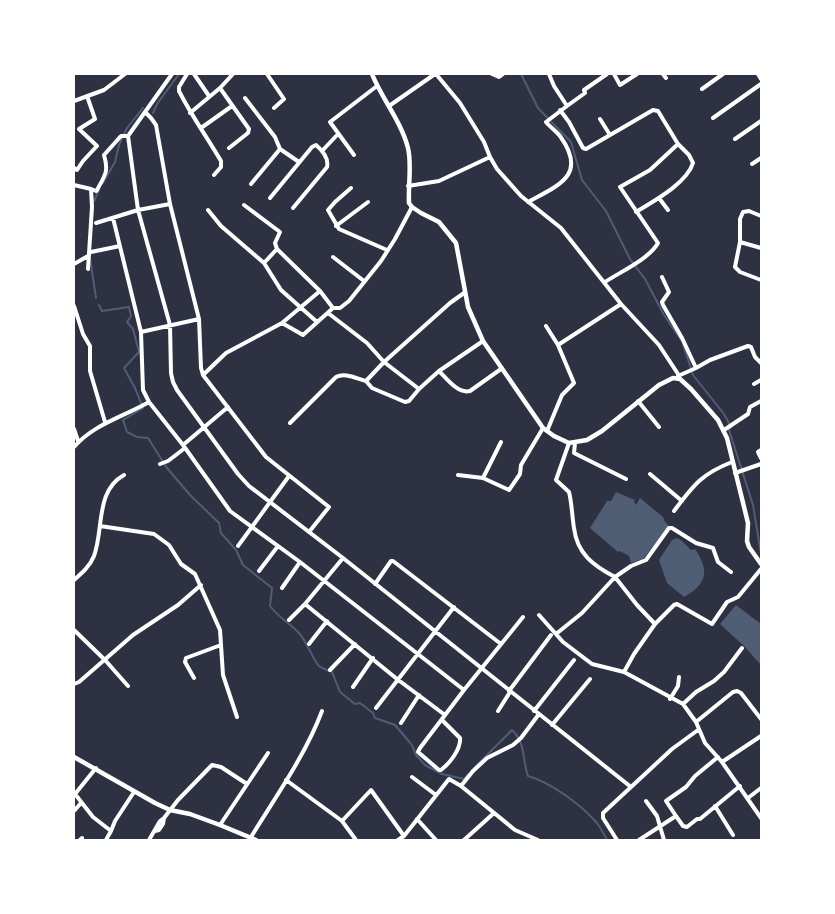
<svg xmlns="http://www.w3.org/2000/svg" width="835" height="914" viewBox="0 0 835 914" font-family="Montserrat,sans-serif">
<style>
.water{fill:#4f5d75}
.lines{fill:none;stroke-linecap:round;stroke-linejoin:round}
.stream{stroke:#4f5d75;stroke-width:2}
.minor{stroke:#fff;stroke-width:4}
.tertiary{stroke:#fff;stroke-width:4.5}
</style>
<rect width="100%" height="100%" fill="#2d3142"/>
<!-- water -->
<path class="water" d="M616,492L635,500L634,502L636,505L640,498L663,517L665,522L669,526L643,559L631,563L629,556L620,551L618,552L590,528L607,501H611Z
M677,538L682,541L691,550L695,549C710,571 707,584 684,597L667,583L659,560L672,540Z
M736,605L761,624V665L744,646L720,624Z"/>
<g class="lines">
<!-- stream -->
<path class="stream" d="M521,74L538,108L571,142L582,180L606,211L630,259L645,279L664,315L681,340
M153,113L157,104L179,74
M103,183L115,162L119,145L127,128L143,108
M94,201L99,190
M90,258L96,298
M99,305L102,311L129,307L131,316L127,322L133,329L139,352L124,368L135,388L143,408L123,420L127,432L137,437L148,438L167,468L190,495L219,523L221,533L236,550L243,565L272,588L270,606C280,619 290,623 299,633C307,642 312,657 318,665C322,669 327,670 332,672L340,692L355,704L360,703L373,713L375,718L395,725L412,745L416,755L425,765L442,774L464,779L468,774
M683,344L693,375L724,414L731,427L729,430L753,505L761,554
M475,767L512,730C526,743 522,759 528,776C552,783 580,804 597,823C601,828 604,835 607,840"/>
<!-- minor -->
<path class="minor" d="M172,74L128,136L138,210L170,325L171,373L173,382L177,390L238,474L249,486L343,558L631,787
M187,74L179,87V91C191,115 207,137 221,161V167L214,175
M194,74L209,96
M267,74L284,99L274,108
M436,74L460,103L484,142L490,157L497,169L521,196L561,228L621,304L659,345L678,374L679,379
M492,74L499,77L503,74
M614,74L620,85L637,74
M663,74L666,78
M758,74L761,79
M220,88L249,129L248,133L229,148
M702,89L723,74
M245,98L275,137L280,149
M74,101L104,90L125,74
M389,106L435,74
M567,106L585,93L584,90L607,74
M560,110L569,122L583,148L586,149L653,110L658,111L678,144L689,155L693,163C687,183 654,201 636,212
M145,112L151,118L156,125L170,204L199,319L201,368L203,375L266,457L329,507L309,532
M190,113L220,88L233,74
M713,118L761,84
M600,119L610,135
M201,128L232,106
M735,139L761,121
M322,151L338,134
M354,155L330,122L377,86
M752,164L761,158
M74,168L77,170L83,161L97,146L79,129L95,119L87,96
M251,184L280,149L299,162
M74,185L91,189L92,207L88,269
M408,186L439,181L490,157
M351,188L335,202L328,210L339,229L387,250
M91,189L96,191L97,190C105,175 109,172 104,155L121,136H128
M270,198L312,147L316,145C323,151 329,158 327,167L293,208
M659,198L668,210
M528,202C559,185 588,175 560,136C556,131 550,127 546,122L567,106L554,86L549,74
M244,205L280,232L275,243L277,249
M208,210L221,226L264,263L277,249L320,291L333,308
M761,216L749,211L743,212L740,219V242L735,267L740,272L761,280
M113,218L141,332L143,390L149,402L183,445L230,511L300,562L464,690
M96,223L138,210L170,204
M336,226L368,202
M740,242L761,248
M91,252L120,246
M333,257L364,281
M264,263L281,290L317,322
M74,264L88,256
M662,277L669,292L662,302L663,305L682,338L696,368
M605,282C620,272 649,259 658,243L620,187L650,170L678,144
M74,306L83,334L90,346V371L105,422
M328,313L367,343L384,362L419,389
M282,323L303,335L333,308H340L349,301L381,261L395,239L412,207
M546,326L558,345L621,304
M141,332L199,319
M439,371C447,379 458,394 470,391L501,369
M203,375L226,353L282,323L320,291
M678,376L696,368L710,360L748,346L751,347L755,357L761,363
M366,381L372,388L405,402L409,401L419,389L439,371L483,341
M754,384L761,380
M638,401L659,427
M290,423L336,377C345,372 357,379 366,381L384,362L450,303L464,293
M74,429L78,441
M724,430L748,414L750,407L761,401
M547,431L562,395L574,383L558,345
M569,443L556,480L569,492C572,504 572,516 574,528C577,554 594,566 615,577L631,566L646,560L669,528H672L696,543L713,548L718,562L731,572
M575,443L574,453L626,479
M183,445L228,407
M74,447C94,424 123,417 149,402
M761,450L758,452L761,458
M160,464L168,461L185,448
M735,473L761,464
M650,474L682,501
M458,475L483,478L509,490L520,474L521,465L543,428
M483,478L501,442
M674,511C693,486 701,474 732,462
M100,526L154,534L169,545L181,564L195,574L220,630L223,675L237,717
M238,546L289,476
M259,571L278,546
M74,580C82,573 90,566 94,556C104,529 95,491 124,475
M375,584L391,561H393L501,644
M282,588L300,562
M305,604L397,679L445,715
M539,615L563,642L592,664L624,672L683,704L696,722L705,743L722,762L761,818
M289,620L305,604L343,558
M655,624L674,605L677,604L712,624L727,602L738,597L761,569
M74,630L105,660L128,686
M556,634L582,613L615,577L637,605L655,624L634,654L624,672
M309,644L327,621
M330,670L355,644
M194,678L185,662L186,658L221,645
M74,684L79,682L133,635L178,605L201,585
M353,687L373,658
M509,691L551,635
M670,699L678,686L679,677
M683,704L696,692L714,681L724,672L742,648
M376,708L454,607
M498,711L510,692
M534,711L574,660
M442,720L460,738C461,749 450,763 441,770H439L418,752L420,748L464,690L523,617
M696,722L733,692L737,691L741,693L761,719
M401,723L419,695
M552,725L590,679
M722,762L761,736
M96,768L75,794L93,817L111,831L115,821L134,792
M412,777L436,795
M286,780L342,821L356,840
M461,786L473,771L487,758L513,745L521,738L539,714
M748,798L761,788
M646,801L657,816L664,840
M715,806L733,835
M74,811L81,803
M676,816L666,801L686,787L695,776L718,757
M417,819L436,840
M342,821L371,790L404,836
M220,825L268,753
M155,831L159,830L163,824L164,818
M251,837C276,796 305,756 322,711
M80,840L82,838
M106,840L111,831
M149,840L160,821L164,818L178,800L212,765L221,767L247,784
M398,840L404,836L449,779L461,786L515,830L538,840
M464,840L494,813
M617,840L603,818V813L672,749L698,730
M639,840L676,816L683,826L687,827L697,819H700L740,786"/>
<!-- tertiary -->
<path class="tertiary" d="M372,74C382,99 401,121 408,148C412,164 408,186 409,203L412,207L421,213L439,222L456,243L468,307L483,341L543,428L554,436L569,443L587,440L602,431L659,385L673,378L680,379L691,389L718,420L727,438L748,523L747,541L749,547L761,564
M74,757L155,803L170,810L190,814L220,825L256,840"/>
</g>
<!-- border -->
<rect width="835" height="914" fill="none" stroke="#ffffff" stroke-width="150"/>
</svg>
